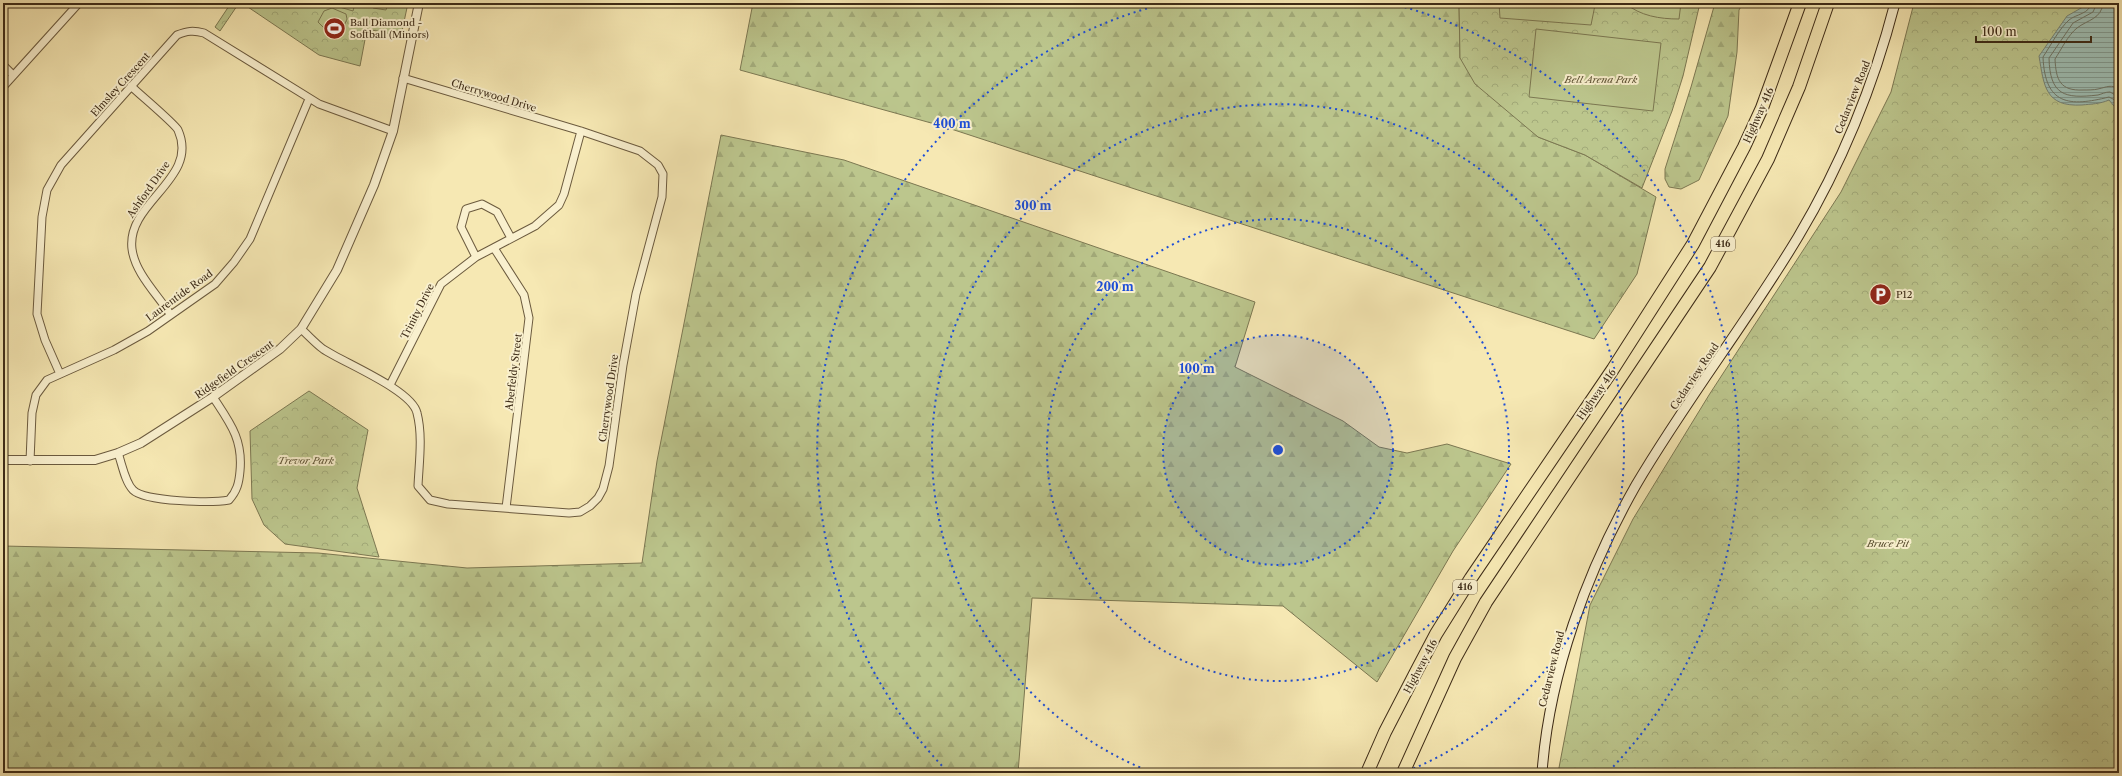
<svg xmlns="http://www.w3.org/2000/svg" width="2122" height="776" viewBox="0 0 2122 776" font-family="'Libre Caslon Text',serif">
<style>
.forest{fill:url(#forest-firs);stroke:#7c7852}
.park{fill:url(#park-crowns);stroke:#7c7852}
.pitch{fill:#bcc68d;stroke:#7c7852}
.water{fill:url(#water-rules);stroke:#778476}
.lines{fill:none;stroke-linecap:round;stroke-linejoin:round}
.shore{stroke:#6e7566;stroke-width:1}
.minor-casing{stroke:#6b5a3e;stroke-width:9}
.tertiary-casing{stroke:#6b5a3e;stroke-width:10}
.secondary-casing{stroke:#3d2b17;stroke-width:11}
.motorway-casing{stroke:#3d2b17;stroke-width:14}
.minor{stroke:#f9f0ce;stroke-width:7}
.tertiary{stroke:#f9f0ce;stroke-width:8}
.secondary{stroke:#f9f0ce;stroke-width:9}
.motorway{stroke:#f6e8b3;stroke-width:12}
.ring{fill:none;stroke:#1d4ed8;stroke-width:2;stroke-dasharray:2 4}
.labels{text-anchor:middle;stroke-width:4;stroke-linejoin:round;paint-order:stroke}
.shield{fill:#f9f0ce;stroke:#75664e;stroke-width:1}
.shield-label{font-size:9px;font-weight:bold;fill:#3d2b17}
.poi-label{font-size:10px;fill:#3d2b17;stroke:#f9f0ce;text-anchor:start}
.park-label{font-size:10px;font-style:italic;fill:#5d5234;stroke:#f9f0ce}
.street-label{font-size:10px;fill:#3d2b17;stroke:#f9f0ce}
.centre{fill:#1d4ed8;stroke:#f9f0ce;stroke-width:2}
.ring-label{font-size:12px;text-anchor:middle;font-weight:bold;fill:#1d4ed8;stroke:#f9f0ce;stroke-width:4;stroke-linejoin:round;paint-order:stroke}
</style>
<defs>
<pattern id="forest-firs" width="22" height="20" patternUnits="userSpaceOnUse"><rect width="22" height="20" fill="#bcc68d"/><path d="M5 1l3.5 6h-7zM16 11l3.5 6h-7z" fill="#a2aa79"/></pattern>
<pattern id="park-crowns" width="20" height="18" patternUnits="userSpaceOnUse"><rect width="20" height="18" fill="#bcc68d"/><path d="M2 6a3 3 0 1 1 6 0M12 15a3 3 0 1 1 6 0" fill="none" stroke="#a2aa79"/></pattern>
<pattern id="water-rules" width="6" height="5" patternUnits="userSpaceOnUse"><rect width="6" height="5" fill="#9ebfb5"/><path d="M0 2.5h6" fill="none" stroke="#829b92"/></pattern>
</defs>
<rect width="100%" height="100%" fill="#f6e8b3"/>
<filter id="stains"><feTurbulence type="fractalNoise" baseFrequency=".005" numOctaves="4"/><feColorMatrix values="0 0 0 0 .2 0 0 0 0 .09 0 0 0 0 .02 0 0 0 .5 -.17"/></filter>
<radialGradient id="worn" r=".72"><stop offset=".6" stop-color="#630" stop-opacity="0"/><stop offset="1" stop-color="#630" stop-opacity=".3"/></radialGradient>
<!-- forest -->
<path class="forest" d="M753,3H1459L1460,58L1538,137L1585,155L1656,197L1637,274L1594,339L942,126L740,70Z
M1715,3H1743L1739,10L1737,52L1728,116L1699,180L1681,189L1669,187L1665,179V169L1691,87Z
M721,135L844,160L1255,302L1235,367L1343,421L1379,447L1407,453L1447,444L1511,464L1453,551L1377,682L1283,606L1032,598L1018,773H3V546L318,553L467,568L642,563L657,461Z"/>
<!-- park -->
<path class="park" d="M231,3H239L220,31L215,27Z
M242,3H408L401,36L367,29L360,66L319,55Z
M1459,3H1700L1683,76L1672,111L1642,188L1585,155L1538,137L1475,84L1460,58Z
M1914,3H2119V773H1558L1590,605L1633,519L1709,395L1841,192L1891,92Z
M309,391L368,430L357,488L379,557L285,544L264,525L252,499L250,431Z"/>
<!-- pitch -->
<path class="pitch" d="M326,3H355L353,11Z
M374,3H388L386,10L373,8Z
M1499,3H1595V5L1591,25L1500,18Z
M1625,3H1681L1679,19C1660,19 1640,16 1625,3Z
M332,8L346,14L347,19L339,37H333L318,22L324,11Z
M1536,29L1661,43L1653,111L1529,97Z"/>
<!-- water -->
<path class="water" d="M2090,3H2119V106H2114L2109,100C2100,104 2091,104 2082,105C2045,107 2044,86 2039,56L2067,16Z"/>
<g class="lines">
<!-- shore -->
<path class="shore" d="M2091,3C2090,14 2076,14 2069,20C2059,29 2051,45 2043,57C2045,105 2069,107 2109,97L2119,102
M2097,3L2093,12L2073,23L2049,58C2050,95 2064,99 2098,95C2102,94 2105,92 2110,92L2119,97
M2103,3C2102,19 2087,20 2077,28C2068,35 2061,50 2055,59C2056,80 2060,91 2083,90C2088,90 2094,90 2098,89C2107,87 2111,84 2119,89"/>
<defs>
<path id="minor" d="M3,65L13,75
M131,86C139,94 174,123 178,130C200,179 126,202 132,249C135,273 157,294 170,314
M3,87L79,3
M494,248L524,295L529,318L506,508
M476,257L461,227L466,209L482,204L497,212L511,238
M301,329C308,335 315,343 323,349C344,363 412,390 417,413C423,436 419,463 418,486L430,500L448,504L569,513L580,512L590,506L598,498L603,489L609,466L623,365L636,294L662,197L663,174L658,165L640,151L581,131L403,78
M60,374L45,340L37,314L42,217L47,190L61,165L177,35C187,31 193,30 204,33L319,104L393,131
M390,385L441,284L476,257L535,226L559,205L564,194L581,131
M118,453C122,464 125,482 133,490C145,502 213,503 229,500C237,491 239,483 240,471C243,439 230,423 213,397
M30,461L32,413L36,395L47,380L114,350L148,331L215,284L234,262L250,239L309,99"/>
<path id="tertiary" d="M3,460H95L118,453L141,443L213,397L280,349L301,329L337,270L374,185L393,131L419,3"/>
<path id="secondary" d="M1542,773C1549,674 1587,571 1636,485C1686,400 1747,322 1798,237C1841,165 1874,84 1895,3"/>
<path id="motorway" d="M1367,773L1385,732L1415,674L1436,634L1471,578L1613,369L1693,244L1744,147L1762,108L1800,3
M1403,773L1455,658L1486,602L1710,267L1768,159L1799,87L1828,3"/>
</defs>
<!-- minor casing -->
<use href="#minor" class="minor-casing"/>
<!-- tertiary casing -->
<use href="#tertiary" class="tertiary-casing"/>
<!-- secondary casing -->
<use href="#secondary" class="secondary-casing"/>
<!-- motorway casing -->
<use href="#motorway" class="motorway-casing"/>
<!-- minor -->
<use href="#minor" class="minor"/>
<!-- tertiary -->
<use href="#tertiary" class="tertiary"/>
<!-- secondary -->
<use href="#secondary" class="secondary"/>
<!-- motorway -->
<use href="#motorway" class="motorway"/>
</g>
<!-- distance rings -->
<circle cx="1278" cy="450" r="115" fill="#1d4ed8" fill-opacity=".12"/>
<g class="ring">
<circle cx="1278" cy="450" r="115"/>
<circle cx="1278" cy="450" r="231"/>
<path d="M1151 772A346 346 0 1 1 1405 772"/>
<path d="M946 770A461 461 0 0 1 1163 4M1393 4A461 461 0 0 1 1610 770"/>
</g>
<!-- icons -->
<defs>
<symbol id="stadium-disc" viewBox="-11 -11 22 22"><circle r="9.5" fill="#8f2418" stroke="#f9f0ce"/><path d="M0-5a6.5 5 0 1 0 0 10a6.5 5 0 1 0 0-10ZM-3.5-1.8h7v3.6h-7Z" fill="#fff"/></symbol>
<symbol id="parking-disc" viewBox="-11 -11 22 22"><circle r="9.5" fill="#8f2418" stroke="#f9f0ce"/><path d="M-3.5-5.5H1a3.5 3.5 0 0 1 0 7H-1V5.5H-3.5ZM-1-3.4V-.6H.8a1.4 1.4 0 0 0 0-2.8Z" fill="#fff"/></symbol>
</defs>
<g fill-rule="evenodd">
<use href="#stadium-disc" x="322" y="16" width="25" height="25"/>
<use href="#parking-disc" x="1868" y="282" width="25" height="25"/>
</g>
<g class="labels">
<!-- shield labels -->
<g class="shield">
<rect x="1711" y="237" width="24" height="14" rx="3"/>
<rect x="1453" y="580" width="24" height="14" rx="3"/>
</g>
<g class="shield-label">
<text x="1723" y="247">416</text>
<text x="1465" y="590">416</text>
</g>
<!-- poi labels -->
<g class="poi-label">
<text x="350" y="26">Ball Diamond -<tspan x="350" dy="12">Softball (Minors)</tspan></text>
<text x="1896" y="298">P12</text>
</g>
<!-- park labels -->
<g class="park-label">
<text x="1601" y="83">Bell Arena Park</text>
<text x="306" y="464">Trevor Park</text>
<text x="1888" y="547">Bruce Pit</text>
</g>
<!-- street labels -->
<g class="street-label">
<text transform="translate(120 84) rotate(-48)" y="4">Elmsley Crescent</text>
<text transform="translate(494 95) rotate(17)" y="4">Cherrywood Drive</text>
<text transform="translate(1852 97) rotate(-68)" y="4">Cedarview Road</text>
<text transform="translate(1758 115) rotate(-66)" y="4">Highway 416</text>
<text transform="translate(148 189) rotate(-55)" y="4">Ashford Drive</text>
<text transform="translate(179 295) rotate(-36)" y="4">Laurentide Road</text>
<text transform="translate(417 311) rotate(-63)" y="4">Trinity Drive</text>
<text transform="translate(234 369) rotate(-35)" y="4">Ridgefield Crescent</text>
<text transform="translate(513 372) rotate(-83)" y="4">Aberfeldy Street</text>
<text transform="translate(1694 376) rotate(-56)" y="4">Cedarview Road</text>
<text transform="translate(1596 394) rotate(-55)" y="4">Highway 416</text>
<text transform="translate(608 398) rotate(-82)" y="4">Cherrywood Drive</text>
<text transform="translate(1420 666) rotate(-62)" y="4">Highway 416</text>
<text transform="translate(1551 669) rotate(-76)" y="4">Cedarview Road</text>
</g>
</g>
<circle cx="1278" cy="450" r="6" class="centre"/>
<g class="ring-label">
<text x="952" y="128">400 m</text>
<text x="1033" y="210">300 m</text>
<text x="1115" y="291">200 m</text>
<text x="1197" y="373">100 m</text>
</g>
<!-- margin -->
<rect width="2122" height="776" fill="none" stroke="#f6e8b3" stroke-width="16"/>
<rect x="4" y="4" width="2114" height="768" fill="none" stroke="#3d2b17" stroke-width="2"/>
<rect x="8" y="8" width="2106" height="760" fill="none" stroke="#3d2b17"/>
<!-- scale -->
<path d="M1976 36v6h115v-6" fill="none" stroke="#3d2b17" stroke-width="2"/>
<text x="1982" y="36" font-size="12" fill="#3d2b17" stroke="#f9f0ce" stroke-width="3" paint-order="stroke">100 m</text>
<rect width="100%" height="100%" filter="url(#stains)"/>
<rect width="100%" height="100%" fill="url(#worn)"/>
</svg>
